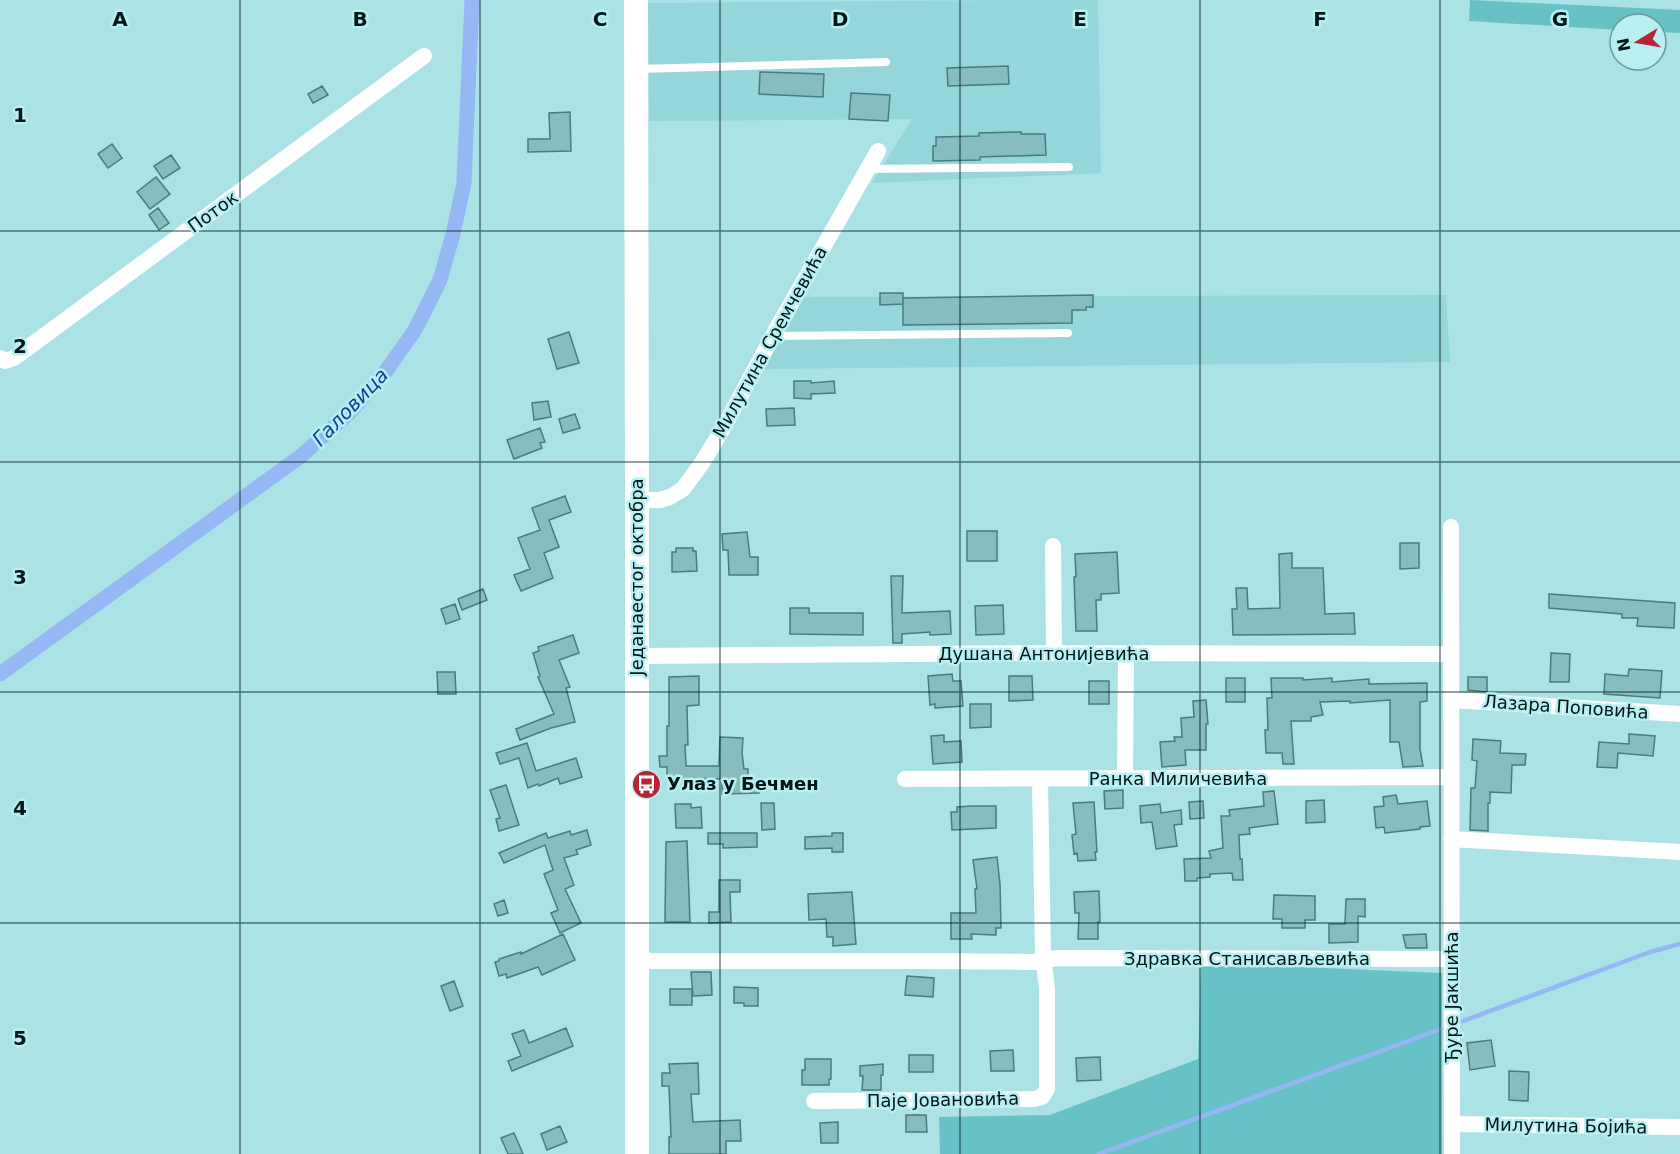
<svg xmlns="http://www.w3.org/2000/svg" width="1680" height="1154" viewBox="0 0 1680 1154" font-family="'DejaVu Sans',sans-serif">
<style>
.built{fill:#95d6da}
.green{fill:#66c2c7}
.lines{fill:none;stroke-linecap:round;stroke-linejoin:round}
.stream{stroke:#95b8f5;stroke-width:4.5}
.canal{stroke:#95b8f5;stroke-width:15}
.building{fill:#87bdc0;stroke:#487c7f;stroke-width:1.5}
.lane{stroke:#fff;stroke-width:8}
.street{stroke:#fff;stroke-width:16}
.secondary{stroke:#fff;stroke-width:24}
.grid{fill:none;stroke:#021617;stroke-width:1.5;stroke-opacity:0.55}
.labels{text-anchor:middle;stroke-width:5;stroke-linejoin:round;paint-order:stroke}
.street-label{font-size:18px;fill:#021617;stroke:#b8eff2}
.poi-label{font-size:18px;font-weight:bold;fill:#021617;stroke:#b8eff2;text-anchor:start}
.water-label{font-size:20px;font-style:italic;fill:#0d4094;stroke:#b8eff2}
.grid-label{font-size:20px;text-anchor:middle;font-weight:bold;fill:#021617;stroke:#b8eff2;stroke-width:5;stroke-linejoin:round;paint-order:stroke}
</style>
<rect width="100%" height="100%" fill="#abe2e5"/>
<!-- built -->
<path class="built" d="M1012,0H1098L1101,173L872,183L912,119L649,121L648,3Z
M1446,295L1450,362L764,369L801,297Z"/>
<!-- green -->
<path class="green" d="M1470,0L1680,10V33L1656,32V24H1620V30L1469,21Z
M1201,963L1442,973V1154H940L939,1117L1050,1115L1198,1059Z"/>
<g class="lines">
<!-- stream -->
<path class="stream" d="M1463,1021L1650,952L1680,944
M1099,1154L1441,1029"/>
<!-- canal -->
<path class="canal" d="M0,674L301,456L349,413L386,371L415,330L440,280L453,234L464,183L472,0"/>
</g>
<!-- building -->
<path class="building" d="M1008,66L1009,84L948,86L947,68Z
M760,72L824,74L823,97L759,94Z
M322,86L328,95L313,103L308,94Z
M851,93L890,95L888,121L849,119Z
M570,112L571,151L528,152V139H550L549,113Z
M1021,132V134H1045L1046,155L980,157V160L933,161V146H936V137L979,136V133Z
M112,144L122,158L108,168L98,154Z
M171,155L180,168L163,179L154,166Z
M156,177L170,194L150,209L137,192Z
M158,208L169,223L159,230L149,215Z
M880,293H903V304L880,305Z
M1093,295V307H1086V310H1072V323L903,325V298Z
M569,332L579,363L557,369L548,339Z
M794,381H811V383L834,381L835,393L811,394V399L794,398Z
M548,401L551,417L534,420L532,403Z
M794,408L795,425L767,426L766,409Z
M575,414L580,428L563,433L559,419Z
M540,428L545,442L540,443L542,448L514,459L507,440Z
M565,496L571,512L549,520L559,547L544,553L553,578L521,591L514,575L530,569L518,538L540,530L532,508Z
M967,531H997V561H967Z
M747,532L750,557H758V575H729L728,550H723L722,534Z
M1400,543H1419V568L1400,569Z
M676,548H693V551H696L697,571L672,572V552H676Z
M1117,552L1119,593L1101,594V600H1096L1097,631H1076L1074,577H1076L1075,554Z
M1292,553V568H1323L1325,614L1354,613L1355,634L1233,635L1232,609H1237L1236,588H1247L1248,609L1280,608L1279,554Z
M891,576H903L902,613L950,611L951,634L930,635V632L902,634V643H893Z
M483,589L487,600L462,610L458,599Z
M1549,594L1675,603L1674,628L1637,626L1638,618H1622V614L1549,608Z
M455,604L460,619L446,624L441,609Z
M1003,605L1004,634L976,635L975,606Z
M790,608H809V613H863V635L790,634Z
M573,635L579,653L559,660L570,687L566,688L575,722L551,728L520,740L516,729L554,714L538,677L540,676L533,653L539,651L538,647Z
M1551,653L1570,654L1569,682H1550Z
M1629,669L1662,671L1660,698L1604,694L1605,674L1628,676Z
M437,672H455L456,694H438Z
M952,674L953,681H961L963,706L935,708V704L930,705L928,676Z
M699,676V705L687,706L688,745H685L686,766H719L720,737L743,738L742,753L744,769H748V781L758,780L759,793L722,794V779L667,778V767H660L659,756H667V726H669V677Z
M1009,676H1032L1033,700L1009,701Z
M1468,677H1487V692L1468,690Z
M1226,678H1245V702H1226Z
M1271,678H1303V680L1332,678V682L1369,679V684L1427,683V701L1420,702V749L1423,766L1403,767L1399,742H1390V700L1350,703V701L1320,702L1323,715L1311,717V721H1291L1294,764H1283L1282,753H1266L1265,730H1268L1267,698H1272Z
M1089,681H1109V704H1089Z
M1206,700L1208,724H1206V750H1185L1186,765L1162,767L1160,742L1175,741L1174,737H1182L1181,718L1194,717L1193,701Z
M970,704H991V727L970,728Z
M1629,734L1655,736L1653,756L1618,753L1617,768L1597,767L1599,742L1629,744Z
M944,735V742L961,741L962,762L933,764L931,736Z
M1473,739L1501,741L1500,753L1526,754L1525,765H1512L1511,793L1490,792V803H1488V831L1470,830L1471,788H1475L1477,761L1472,760Z
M527,743L536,771L576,758L582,777L560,784L558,778L539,786L538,784L528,788L519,758L500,764L496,753Z
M506,785L519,825L499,831L496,819L500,818L490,790Z
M1123,790V808L1105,809L1104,791Z
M1274,791L1278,824L1249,828L1250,834L1239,835L1240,859H1242L1243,880H1233L1232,873L1210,874V877L1197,878V881H1185L1184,859L1211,858L1209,851L1223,848L1221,816H1230L1229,810L1264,806L1263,792Z
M1396,795L1398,804L1427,801L1430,826L1420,827V829L1385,833L1384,827L1376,828L1374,807L1384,806L1383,797Z
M1324,800L1325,822L1306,823V801Z
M1203,801L1204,818L1190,819L1189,802Z
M1094,802L1097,852H1095L1096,860L1078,861L1077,853L1074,854L1072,835L1076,834L1073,803Z
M761,803H774L775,829L762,830Z
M675,804H691V808L701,807L702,828H676Z
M1160,804L1161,813L1181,810L1182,824L1174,825L1177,846L1156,849L1152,822L1141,823L1140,806Z
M972,806H996V828L952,830L951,812H957V807Z
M587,830L591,845L576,850L578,854L564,858L574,885L565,889L581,923L560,933L551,913L558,910L544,874L553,870L545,845L504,863L499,853L546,833L548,838L570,831L571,835Z
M708,833H757V847L723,848V844H708Z
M832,833H843V852H832V848L805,849V837L832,836Z
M687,841L690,922H665L666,842Z
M997,857L1000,884L1001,928H996V935L971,934L972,939H951V913H976L975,889H977L973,860Z
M719,880H740V892H730L731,922L709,923V912H719Z
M1099,891L1100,922H1098V939H1078L1079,913H1075L1074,892Z
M852,892L856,944L833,946V937H827L826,919L809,920L808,894Z
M1274,895L1315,896V920H1305V928H1282V919H1273Z
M1346,899H1365V917L1358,916V942L1329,943V924H1345Z
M504,900L508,913L498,916L494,904Z
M563,934L575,960L542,975L538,967L507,978L506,974L499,976L495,962L499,961V959L521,952V954Z
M1426,934L1427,948H1406L1403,935Z
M691,972H711L712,995L693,996Z
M907,976L934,978L933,997L905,995Z
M454,981L463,1006L450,1011L441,986Z
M734,987L758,988V1006H744V1003H734Z
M670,989H692V1005H670Z
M566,1028L573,1046L512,1071L508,1061L521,1056L512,1034L524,1030L529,1043Z
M1491,1040L1495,1066L1470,1070L1467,1043Z
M1013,1050L1014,1071H991L990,1051Z
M909,1055H933V1072H909Z
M1100,1057L1101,1080L1077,1081L1076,1058Z
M805,1059H831V1079H829V1085H802V1070H805Z
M698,1063L699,1094H691L693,1122L740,1120L741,1141H726V1154H669V1137H671L669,1086H662V1073H670L669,1064Z
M883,1064V1075H881V1090H862L863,1076H860V1066Z
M1509,1071L1529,1072L1528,1101L1509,1100Z
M906,1115H926L927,1132H906Z
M838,1122V1143H821L820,1123Z
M560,1126L567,1142L547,1150L541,1134Z
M514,1133L523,1154H508L501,1138Z"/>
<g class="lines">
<!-- lane -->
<path class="lane" d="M639,69L886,62
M867,169L1069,167
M773,336L1068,333"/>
<!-- street -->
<path class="street" d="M0,358L5,361L14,358L424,56
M637,500H660L670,497L683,489L702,463L725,425L776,330L878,151
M1451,527L1452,1154
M1053,546L1054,653
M637,656L1054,653L1451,654
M1452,700L1680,714
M1125,778L1126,653
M905,779C1087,779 1269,779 1451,777
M1451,839L1680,852
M637,961H923L1034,962L1057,958L1451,959
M814,1101L1034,1099L1042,1097L1047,1089V989L1043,955L1040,779
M1452,1124L1680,1127"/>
<!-- secondary -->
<path class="secondary" d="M636,0L637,500V1154"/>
</g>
<!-- grid -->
<path class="grid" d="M240,0V1154M480,0V1154M720,0V1154M960,0V1154M1200,0V1154M1440,0V1154M0,231H1680M0,462H1680M0,692H1680M0,923H1680"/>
<!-- icons -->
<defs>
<symbol id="bus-disc" viewBox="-11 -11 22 22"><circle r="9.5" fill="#b62436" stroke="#b8eff2"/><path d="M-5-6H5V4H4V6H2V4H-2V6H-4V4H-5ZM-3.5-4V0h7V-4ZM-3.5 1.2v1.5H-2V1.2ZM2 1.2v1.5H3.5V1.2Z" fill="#fff"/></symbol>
</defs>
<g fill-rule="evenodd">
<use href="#bus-disc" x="630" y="768" width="33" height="33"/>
</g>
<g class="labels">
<!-- street labels -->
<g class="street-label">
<text transform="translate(213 212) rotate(-36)" y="6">Поток</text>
<text transform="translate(770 342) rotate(-61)" y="6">Милутина Сремчевића</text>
<text transform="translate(637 577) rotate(-90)" y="6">Једанаестог октобра</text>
<text x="1044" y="660">Душана Антонијевића</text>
<text transform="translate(1566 707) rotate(4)" y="6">Лазара Поповића</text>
<text x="1178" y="785">Ранка Миличевића</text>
<text x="1247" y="965">Здравка Станисављевића</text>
<text transform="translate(1452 997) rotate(-90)" y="6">Ђуре Јакшића</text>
<text transform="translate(943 1100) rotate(-1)" y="6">Паје Јовановића</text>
<text transform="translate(1566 1126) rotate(1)" y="6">Милутина Бојића</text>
</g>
<!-- poi labels -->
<g class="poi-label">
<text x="667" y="790">Улаз у Бечмен</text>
</g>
<!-- water labels -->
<g class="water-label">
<text transform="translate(350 407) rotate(-46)" y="7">Галовица</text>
</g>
</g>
<g class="grid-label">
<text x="120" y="26">A</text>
<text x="360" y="26">B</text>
<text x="600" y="26">C</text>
<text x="840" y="26">D</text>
<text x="1080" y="26">E</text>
<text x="1320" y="26">F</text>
<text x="1560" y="26">G</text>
<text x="20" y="122">1</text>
<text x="20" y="353">2</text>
<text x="20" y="584">3</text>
<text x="20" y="815">4</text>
<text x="20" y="1045">5</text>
</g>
<!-- north arrow -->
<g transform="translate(1638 42) rotate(259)"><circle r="28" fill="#b8eff2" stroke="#6f989a" stroke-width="1.5"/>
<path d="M0-4.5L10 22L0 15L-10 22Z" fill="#b62436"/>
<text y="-9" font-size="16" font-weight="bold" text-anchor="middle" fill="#021617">N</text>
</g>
</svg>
